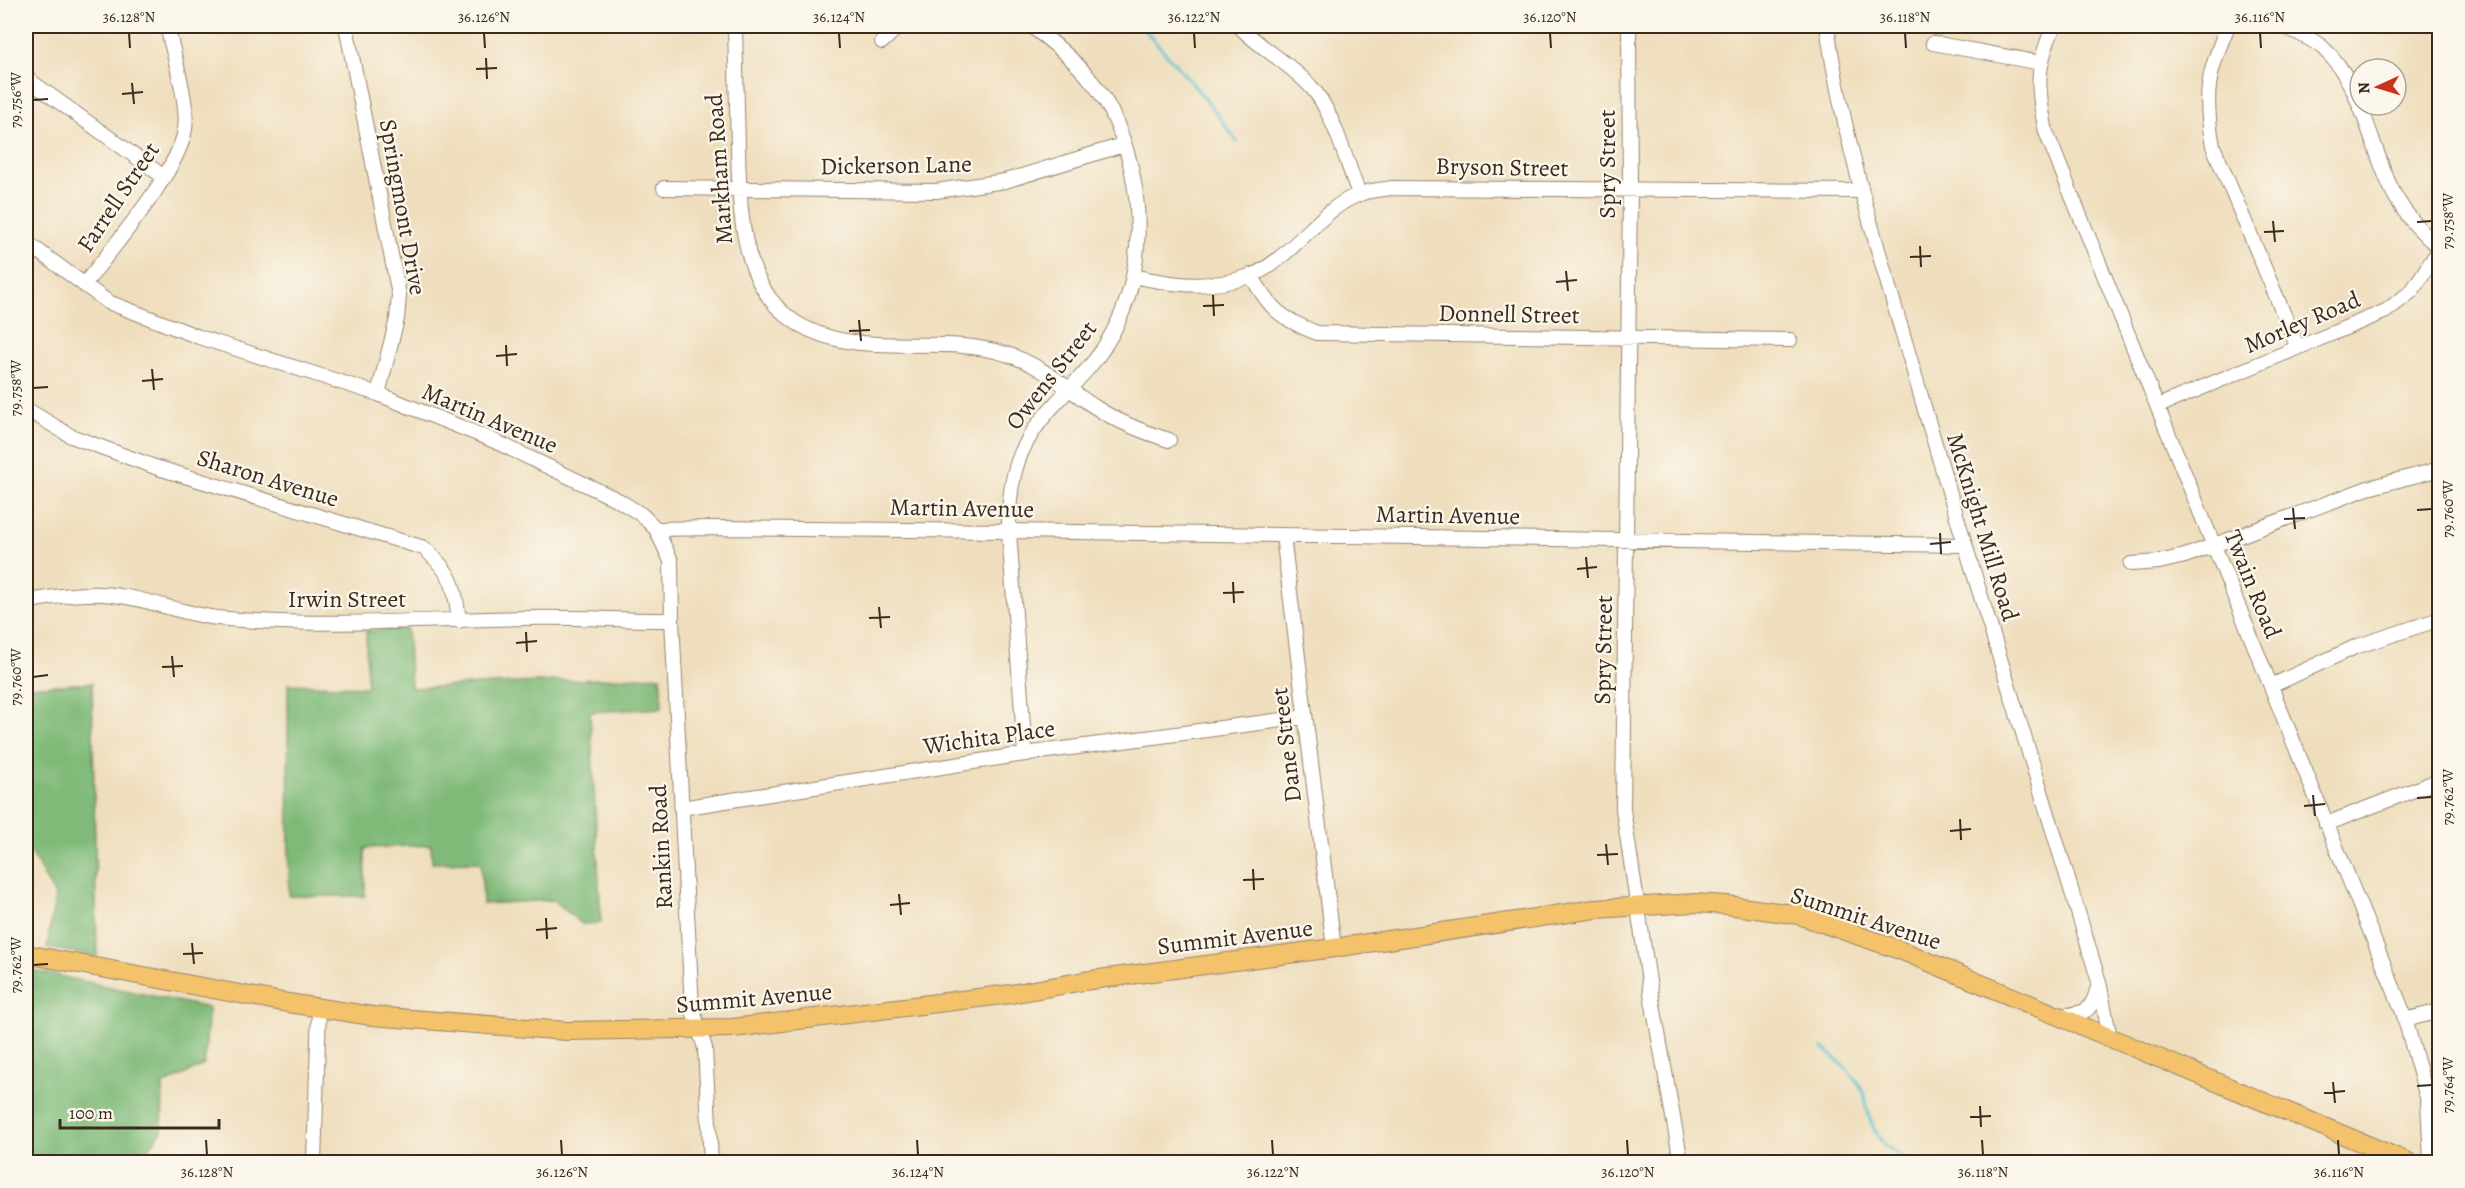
<svg xmlns="http://www.w3.org/2000/svg" width="2465" height="1188" viewBox="0 0 2465 1188" font-family="Alegreya,serif">
<style>
.forest{fill:#7fba78;stroke:#5d724b;stroke-width:1.5}
.lines{fill:none;stroke-linecap:round;stroke-linejoin:round}
.stream{stroke:#57c1d2;stroke-width:3}
.minor-casing{stroke:#95846e;stroke-width:16}
.major-casing{stroke:#95846e;stroke-width:20}
.minor{stroke:#fff;stroke-width:14}
.major{stroke:#f3c26a;stroke-width:18}
.ticks{fill:none;stroke:#3b2a1e;stroke-width:2}
.labels{text-anchor:middle;stroke-width:4.5;stroke-linejoin:round;paint-order:stroke}
.street-label{font-size:24px;fill:#3b2a1e;stroke:#fbf7ec}
.neatline{fill:none;stroke:#3b2a1e;stroke-width:2}
.ticks-label{font-size:15px;text-anchor:middle;fill:#3b2a1e}
</style>
<rect width="100%" height="100%" fill="#fbf7ec"/>
<filter id="ink" filterUnits="userSpaceOnUse"><feTurbulence type="fractalNoise" baseFrequency=".0167" numOctaves="2"/><feDisplacementMap in="SourceGraphic" scale="12" xChannelSelector="R" yChannelSelector="G"/><feConvolveMatrix kernelMatrix="1 2 1 2 8 2 1 2 1" color-interpolation-filters="sRGB"/></filter>
<filter id="wash" filterUnits="userSpaceOnUse"><feTurbulence type="fractalNoise" baseFrequency=".008" numOctaves="4" result="noise"/><feDisplacementMap in="SourceGraphic" scale="24" xChannelSelector="R" yChannelSelector="G"/><feGaussianBlur stdDeviation="1.35" result="paint"/><feColorMatrix in="noise" values="0 0 0 0 0 0 0 0 0 0 0 0 0 0 0 0 0 1.4 0 .05"/><feComposite in="paint" operator="in"/></filter>
<g filter="url(#wash)">
<rect width="100%" height="100%" fill="#efdebd"/>
<!-- forest -->
<path class="forest" d="M407,629L411,688L661,676L662,708L590,712L601,923L582,924L553,900L483,904L481,862L432,863L431,845L365,848V896H289L288,684L367,687L366,631Z
M92,683L97,956L47,948L55,896L26,843V687Z
M26,969L209,1008L204,1065L163,1085L162,1131L141,1158V1162H26Z"/>
<g class="lines">
<!-- stream -->
<path class="stream" d="M1141,26C1175,63 1208,99 1237,142
M1823,1048C1839,1061 1855,1074 1864,1093C1866,1099 1866,1106 1868,1112C1876,1142 1886,1148 1912,1162"/>
</g>
</g>
<g filter="url(#ink)">
<g class="lines">
<defs>
<path id="minor" d="M346,26L399,295L397,319L378,394
M735,26C736,66 737,107 738,148C740,238 744,327 853,342C904,349 956,338 1006,354C1040,364 1066,388 1095,407C1118,422 1143,432 1169,440
M1239,26C1261,49 1291,64 1312,88C1333,111 1347,164 1359,194
M1629,26L1630,191L1623,809L1650,988L1681,1162
M1827,26C1844,146 1882,262 1916,379C1974,581 2039,780 2099,982L2110,1038
M2054,26C2035,68 2037,88 2046,132L2403,1012L2428,1101L2431,1162
M2228,26C2208,72 2203,95 2213,146L2298,348
M2283,26C2296,32 2313,39 2323,48C2363,84 2371,151 2395,196C2407,217 2421,233 2440,248
M26,29V26
M882,42L899,26
M1933,43L2041,63
M26,78L164,177
M664,188L936,191L1005,181L1123,145
M26,242L108,302L199,337L378,394L490,439L618,500L642,515L656,529L671,561L672,620L692,1008L705,1048L711,1162
M1251,275C1270,309 1281,319 1317,333L1790,340
M1133,276C1175,285 1208,290 1250,276C1289,262 1321,207 1360,194C1369,190 1381,190 1391,188L1861,191
M84,285C110,250 180,170 185,129C189,103 173,53 167,26
M2158,406L2386,311L2412,291L2440,248
M26,409L71,436L155,467L424,548C452,574 455,583 459,621
M656,529L714,528L1009,531L1965,545
M1283,536L1334,948
M2131,564L2159,562L2185,556L2368,488L2440,469
M26,602C51,597 76,593 102,594C144,596 184,616 227,619C326,627 427,620 527,618C575,617 624,620 672,620
M2271,686L2355,647L2440,619
M1025,754L1009,531C1008,476 1018,443 1056,403C1074,383 1093,366 1106,344C1149,276 1146,183 1111,111C1093,75 1062,49 1031,26
M681,808L1025,754L1305,717
M2326,824L2440,780
M2059,1016C2085,1013 2091,1014 2098,987
M2405,1020L2440,1011
M314,1162L319,1009"/>
<path id="major" d="M26,954L288,1003L372,1016L567,1031L733,1028L1011,994L1084,981L1334,948L1595,909L1695,903L1727,905L1799,915L1900,950L2408,1162"/>
</defs>
<!-- minor casing -->
<use href="#minor" class="minor-casing"/>
<!-- major casing -->
<use href="#major" class="major-casing"/>
<!-- minor -->
<use href="#minor" class="minor"/>
<!-- major -->
<use href="#major" class="major"/>
</g>
</g>
<!-- ticks -->
<path class="ticks" d="M129,33L130,48M484,33L485,48M839,33L840,48M1194,33L1195,48M1550,33L1551,48M1905,33L1906,48M2260,33L2261,48M486,58L487,79M476,69L497,68M132,83L134,104M122,94L143,92M33,100L48,99M2273,221L2275,242M2417,222L2432,221M2264,232L2284,231M1920,246L1921,267M1910,257L1931,256M1566,271L1568,291M1556,282L1577,280M1213,295L1214,316M1203,306L1224,305M859,320L861,341M849,331L870,330M506,345L507,366M496,356L517,354M152,369L154,390M142,381L163,379M33,388L48,387M2293,508L2295,529M2417,510L2432,509M2284,519L2305,518M1940,533L1941,554M1930,544L1951,542M1586,557L1588,578M1577,569L1597,567M1233,582L1234,603M1223,593L1244,592M879,607L881,628M869,618L890,617M526,632L527,652M516,643L537,641M172,656L174,677M162,667L183,666M33,677L48,675M2313,795L2315,816M2417,798L2432,797M2304,806L2325,804M1960,819L1961,840M1950,831L1971,829M1606,844L1608,865M1597,855L1618,854M1253,869L1254,890M1243,880L1264,879M899,894L901,915M890,905L910,903M546,918L547,939M536,930L557,928M192,943L194,964M183,954L203,953M33,965L48,964M2333,1082L2335,1103M2417,1086L2432,1085M2324,1093L2345,1091M1980,1106L1981,1127M1970,1117L1991,1116M206,1140L207,1155M561,1140L562,1155M917,1140L918,1155M1272,1140L1273,1155M1627,1140L1628,1155M1982,1140L1983,1155M2338,1140L2339,1155"/>
<g class="labels">
<!-- street labels -->
<g class="street-label">
<text transform="translate(1607 164) rotate(-90)" y="8">Spry Street</text>
<text transform="translate(896 165) rotate(-1)" y="8">Dickerson Lane</text>
<text transform="translate(1502 167) rotate(1)" y="8">Bryson Street</text>
<text transform="translate(719 169) rotate(-94)" y="8">Markham Road</text>
<text transform="translate(118 197) rotate(-56)" y="8">Farrell Street</text>
<text transform="translate(403 207) rotate(80)" y="8">Springmont Drive</text>
<text transform="translate(1509 314) rotate(1)" y="8">Donnell Street</text>
<text transform="translate(2302 322) rotate(-23)" y="8">Morley Road</text>
<text transform="translate(1051 375) rotate(-52)" y="8">Owens Street</text>
<text transform="translate(490 418) rotate(23)" y="8">Martin Avenue</text>
<text transform="translate(268 478) rotate(17)" y="8">Sharon Avenue</text>
<text transform="translate(962 508) rotate(1)" y="8">Martin Avenue</text>
<text transform="translate(1448 515) rotate(1)" y="8">Martin Avenue</text>
<text transform="translate(1983 527) rotate(73)" y="8">McKnight Mill Road</text>
<text transform="translate(2253 584) rotate(68)" y="8">Twain Road</text>
<text x="347" y="607">Irwin Street</text>
<text transform="translate(1603 650) rotate(-89)" y="8">Spry Street</text>
<text transform="translate(989 737) rotate(-8)" y="8">Wichita Place</text>
<text transform="translate(1286 745) rotate(-97)" y="8">Dane Street</text>
<text transform="translate(661 847) rotate(-93)" y="8">Rankin Road</text>
<text transform="translate(1866 918) rotate(18)" y="8">Summit Avenue</text>
<text transform="translate(1235 937) rotate(-7)" y="8">Summit Avenue</text>
<text transform="translate(754 998) rotate(-5)" y="8">Summit Avenue</text>
</g>
</g>
<!-- margin -->
<rect width="2465" height="1188" fill="none" stroke="#fbf7ec" stroke-width="66"/>
<!-- north arrow -->
<g transform="translate(2378 87) rotate(266)"><circle r="28" fill="#fbf7ec" stroke="#aea59a" stroke-width="1.5"/>
<path d="M0-4.5L10 22L0 15L-10 22Z" fill="#c8321e"/>
<text y="-9" font-size="16" font-weight="bold" text-anchor="middle" fill="#3b2a1e">N</text>
</g>
<!-- scale -->
<path d="M60 1119v9h159v-9" fill="none" stroke="#3b2a1e" stroke-width="3"/>
<text x="69" y="1119" font-size="18" fill="#3b2a1e" stroke="#fbf7ec" stroke-width="4.5" paint-order="stroke">100 m</text>
<rect x="33" y="33" width="2399" height="1122" class="neatline"/>
<g class="ticks-label">
<text x="129" y="22">36.128°N</text>
<text x="484" y="22">36.126°N</text>
<text x="839" y="22">36.124°N</text>
<text x="1194" y="22">36.122°N</text>
<text x="1550" y="22">36.120°N</text>
<text x="1905" y="22">36.118°N</text>
<text x="2260" y="22">36.116°N</text>
<text transform="translate(16 100) rotate(-90)" y="5">79.756°W</text>
<text transform="translate(2448 221) rotate(-90)" y="5">79.758°W</text>
<text transform="translate(16 388) rotate(-90)" y="5">79.758°W</text>
<text transform="translate(2448 509) rotate(-90)" y="5">79.760°W</text>
<text transform="translate(16 677) rotate(-90)" y="5">79.760°W</text>
<text transform="translate(2448 797) rotate(-90)" y="5">79.762°W</text>
<text transform="translate(16 965) rotate(-90)" y="5">79.762°W</text>
<text transform="translate(2448 1085) rotate(-90)" y="5">79.764°W</text>
<text x="207" y="1177">36.128°N</text>
<text x="562" y="1177">36.126°N</text>
<text x="918" y="1177">36.124°N</text>
<text x="1273" y="1177">36.122°N</text>
<text x="1628" y="1177">36.120°N</text>
<text x="1983" y="1177">36.118°N</text>
<text x="2339" y="1177">36.116°N</text>
</g>
</svg>
